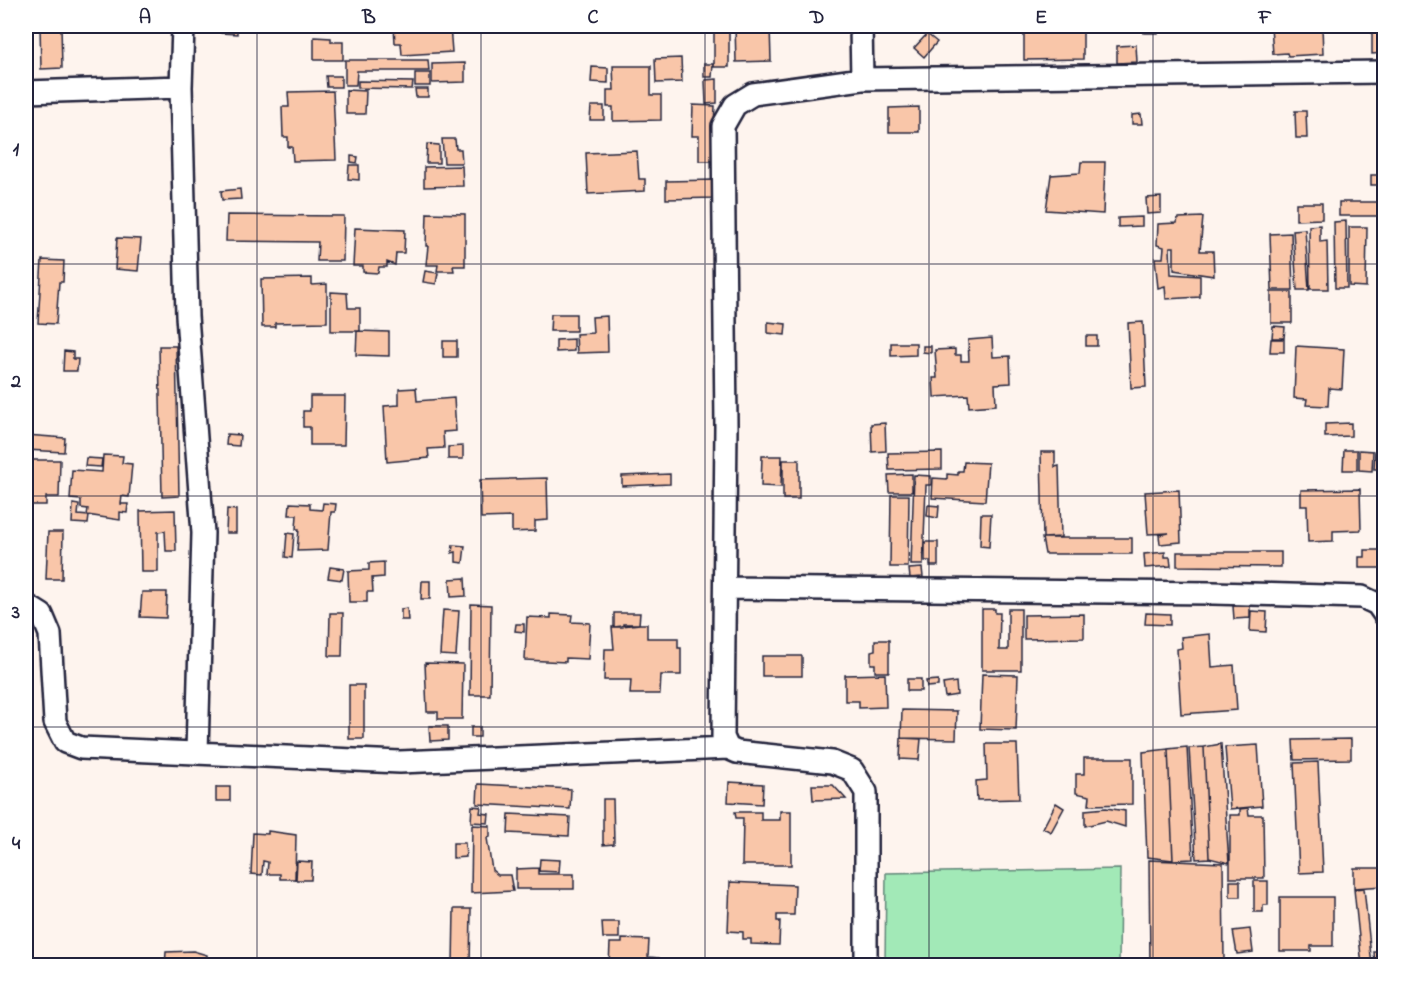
<svg xmlns="http://www.w3.org/2000/svg" width="1410" height="991" viewBox="0 0 1410 991" font-family="'Indie Flower',sans-serif">
<style>
.green{fill:#a2e9b7;stroke:#628679;stroke-width:1.5}
.building{fill:#f9c6a9;stroke:#22223b;stroke-width:1.5}
.lines{fill:none;stroke-linecap:round;stroke-linejoin:round}
.minor-casing{stroke:#22223b;stroke-width:26}
.minor{stroke:#fff;stroke-width:21}
.grid{fill:none;stroke:#22223b;stroke-width:1.5;stroke-opacity:0.55}
.neatline{fill:none;stroke:#22223b;stroke-width:2}
.grid-label{font-size:20px;text-anchor:middle;font-weight:bold;fill:#22223b}
</style>
<rect width="100%" height="100%" fill="#fef4ee"/>
<filter id="ink" filterUnits="userSpaceOnUse"><feTurbulence type="fractalNoise" baseFrequency=".0167" numOctaves="2"/><feDisplacementMap in="SourceGraphic" scale="12" xChannelSelector="R" yChannelSelector="G"/><feConvolveMatrix kernelMatrix="1 2 1 2 8 2 1 2 1" color-interpolation-filters="sRGB"/></filter>
<g filter="url(#ink)">
<!-- green -->
<path class="green" d="M1120,869L1119,965H885L886,873Z"/>
<!-- building -->
<path class="building" d="M40,26H61L62,68L41,69Z
M222,26H237V34L221,33Z
M394,26H450L452,52L402,55L401,43H395Z
M714,26H729V67H714Z
M735,26H770L771,61L736,62Z
M1024,26H1083V59L1024,60Z
M1144,26H1158V33H1144Z
M1271,26H1322L1323,54L1288,56L1287,53L1273,54Z
M1384,31V53L1372,54V32Z
M927,34L937,42L924,57L914,48Z
M314,37L331,38V42H343V60H314Z
M1136,45L1137,62L1117,63V46Z
M681,58L682,82L656,83L655,59Z
M345,60H428L429,71H357L356,85H345Z
M465,63V82L432,83V64Z
M704,64H713L712,77H704Z
M613,66H651V95H661V120L613,121V107H607V90H614Z
M592,67L608,68V83L591,82Z
M415,73H430V86H415Z
M326,76H341V87H327Z
M717,79V103L706,104L705,80Z
M358,81L413,82L412,89L358,88Z
M415,89H428V97H416Z
M346,90L366,91L365,114H346Z
M333,91L336,160L293,161L292,147H288V137H283L282,107H289L288,92Z
M693,105L715,106L712,161H699V136H692Z
M591,106H604V120H590Z
M919,107V132H889V108Z
M1295,111H1306L1307,138H1296Z
M1141,114L1142,124H1132V115Z
M1382,136H1384V217H1383Z
M442,139H455L456,149H461L462,163H444Z
M427,144L439,145V163H426Z
M637,151L639,179H645V191L588,194L586,153Z
M351,156L358,157L357,163L351,162Z
M1081,162H1105L1103,214L1046,210L1051,175L1080,173Z
M349,165H359V180L348,179Z
M462,166L463,186L424,187V167Z
M1371,175H1380V185H1371Z
M715,180V198L666,199V181Z
M240,189L241,199L222,200L221,191Z
M1161,197V213L1147,214L1146,198Z
M1339,202H1380V216H1339Z
M1296,203H1322V219L1296,220Z
M427,213L465,214V266H453L454,271H437L438,265H426L428,246H426Z
M227,215L344,216L343,261H317L318,242L226,241Z
M1142,217V226L1118,227V218Z
M1203,217L1200,251H1213L1214,276L1174,270V247H1170L1171,274L1200,276V297L1166,299L1165,286L1158,288L1155,258H1163L1164,247L1157,245L1158,224L1177,223L1178,218Z
M1346,221L1347,288H1335L1334,222Z
M1320,225V242L1327,241L1328,289H1310L1309,226Z
M1349,227H1367L1366,287L1349,286Z
M355,228L405,230L404,253H396L395,265L387,262V267H379L378,273L363,272V266H353Z
M1305,229L1309,290H1297L1293,230Z
M1291,233L1293,290H1272L1270,234Z
M117,238L141,239L138,271L115,269Z
M42,260L64,261L63,282H59L56,324L38,323Z
M425,271L438,273L436,284L423,282Z
M312,278V285L327,284V322L275,323V327H262L261,279Z
M331,292L347,293L348,308H360V331H331Z
M1271,292H1292V323H1271Z
M551,314H576V331H550Z
M607,316L608,352L577,353L576,334L593,333L592,317Z
M768,322L786,324L785,335L768,333Z
M1143,322L1146,387L1131,388L1128,323Z
M1273,326L1285,327L1284,338H1272Z
M357,331L389,332V356L356,355Z
M1086,336H1097V346H1086Z
M992,338L993,357L1010,356L1011,383L995,384L996,405L969,407L968,395L934,397L933,378H937L935,350L955,349V355H961V361H969L968,340Z
M574,339V351L556,352V340Z
M1271,339H1284V352H1270Z
M443,341H457V357H443Z
M891,343H916V355L891,356Z
M159,346H176L179,496L162,497Z
M923,346H931V353L923,352Z
M1296,346L1344,349L1342,389L1329,388L1328,406L1306,405L1307,399L1294,398Z
M64,351L73,352V359H78L77,371H63Z
M416,388L417,401L454,398L456,431L443,432L444,448L428,449L429,458L387,462L384,406L399,405V389Z
M310,396H345L344,445H310V427H303V411H310Z
M885,423L886,451L872,452L871,424Z
M1351,423V436L1325,437V424Z
M227,434L240,435L239,446L226,445Z
M26,435L65,438L64,452L26,450Z
M463,446V459H448V447Z
M1380,446H1384V480V469H1374L1375,452H1380Z
M1344,450H1357V470H1343Z
M1359,450L1373,451L1372,471L1359,470Z
M942,452V469L889,470L888,453Z
M1041,452H1055V467L1059,466L1061,537L1043,538Z
M103,455L123,456L122,463L132,464L129,497L122,496L121,504H128L127,513L120,512V520L87,515L88,509L81,508V500L70,499L72,470L102,472Z
M762,456H782L781,487L761,486Z
M86,458L102,459L101,467L85,466Z
M26,460H60L59,497H46V505H26Z
M783,460H799V499H783Z
M964,462L988,463L985,501L932,498L933,478L947,479V474L958,475V471H963Z
M670,474V484L622,486V476Z
M912,474V492H889L888,475Z
M914,475L931,476V485H926L923,565H911Z
M547,478L548,520L535,521V531L512,532V517L481,518L480,480Z
M1360,489L1361,530L1333,531V541L1308,542L1307,506H1301V490Z
M1179,490L1181,542L1160,544L1159,535L1169,533L1148,534L1145,492Z
M891,495H909L908,567H890Z
M290,503L310,504V509L322,510L323,503L336,504L335,512H331L328,550L297,551L299,529H296L297,515H289Z
M73,504L79,505L78,515L89,516L88,524L72,523Z
M928,505L939,506L938,518L927,516Z
M227,509L236,510V533H226Z
M175,510L176,551H166L165,531L158,532V572H141L140,511Z
M981,514H991L989,547L980,546Z
M48,532H63L62,579H46Z
M287,533L294,534L292,558L285,557Z
M1042,538H1132V554H1045Z
M925,542H938V566H930V561H925Z
M453,545L465,546L463,563L456,562V552L452,553Z
M1365,550H1384V568H1359V557H1365Z
M1165,552V557H1170L1171,566L1145,568L1144,554Z
M1177,552H1281V567L1177,566Z
M384,562V577L372,578L373,592H367V602H349L348,571L369,570V563Z
M330,567L344,569L342,580L328,578Z
M922,568L923,577L910,578L909,569Z
M465,578L466,596L451,597L450,579Z
M422,581H430V599H421Z
M142,592H167L166,618L140,617Z
M471,604L491,605L490,695H470Z
M1233,606H1250V618L1234,619Z
M407,608L408,620H401V609Z
M982,609H995V613H1000L999,650H1008V609H1021V670H982Z
M443,610L459,611L456,656L440,655Z
M1251,611L1267,612L1266,632L1250,631Z
M330,613H343L342,656H329Z
M614,613H640L639,624L614,627Z
M1146,613L1170,614V625L1145,624Z
M551,614L572,615L571,622L590,623L588,659L566,658V662L525,660L527,617L551,618Z
M1084,614V638L1024,639V615Z
M516,624H524V632L515,631Z
M623,624H647V638H678V648H681V675H661L660,694H630L631,680H604L605,649H614L612,627H623Z
M1210,634L1212,667L1234,665L1237,710L1181,714L1177,649L1182,648L1181,637Z
M875,640H889V672H875V664H871V651L875,650Z
M762,656H802V676H762Z
M425,663L463,664L462,719H438V712H427Z
M885,674L886,707L859,708V701H845V675Z
M982,674L1018,675L1016,730L980,729Z
M907,679H921V691H907Z
M938,680V686L927,687L926,681Z
M956,682L957,695L945,697L943,684Z
M349,685H364V739H349Z
M902,710L957,711L956,739L901,738Z
M429,726H448V740L430,741Z
M471,727H480V737H471Z
M901,738L921,739L919,760L900,759Z
M1351,739V759L1294,760L1293,740Z
M986,744H1017L1019,799L977,800L976,781L987,780Z
M1221,744L1229,863L1209,858L1204,747Z
M1258,745L1262,806L1230,809L1225,747Z
M1187,747L1193,859L1173,860L1168,749Z
M1204,747L1209,858L1196,859L1189,748Z
M1168,749L1173,860L1147,857L1143,752Z
M1084,758H1132V804L1089,805L1090,796L1076,793V774H1084Z
M1318,762L1323,872L1299,873L1294,763Z
M729,782L763,784L762,804L728,802Z
M478,784L571,789L570,809L477,804Z
M812,785H833L846,799L813,800Z
M216,787H230V801H216Z
M603,799H613L614,844L603,845Z
M1056,803L1064,808L1051,832L1043,828Z
M472,806L481,807L480,813L489,814L488,823L471,822Z
M1106,808L1125,811V827L1106,821L1085,826V810Z
M1248,808L1249,815H1263L1264,878H1230V815H1240V809Z
M780,811H791V865H742L743,818H736L735,812H761V820H780Z
M509,814L570,817L569,836L508,833Z
M472,825L490,826V837L487,838L492,870L498,875H510L513,891L471,893Z
M268,831L296,835L295,879H280V874H267L268,862L263,861L262,875L251,874L253,833L268,834Z
M453,843H465L466,857L453,858Z
M540,859L560,860L559,872L539,871Z
M1149,860L1223,863L1224,961L1150,963Z
M297,861L312,862L311,880H296Z
M538,868V874H574V889H516V869Z
M1354,868H1384V886L1354,888Z
M1230,881H1240V897H1230Z
M1254,881H1268V905H1263V912H1254Z
M730,882L795,885L794,915H777V921H780L779,945L751,944V939H743V932L728,931Z
M1364,888L1372,966H1362L1354,889Z
M1379,892H1384V961L1375,962L1374,952H1382Z
M1280,897H1333V946H1311V951H1280Z
M454,909H471L470,966L453,965Z
M602,922H619V938H603Z
M1250,929L1253,952L1237,954L1233,931Z
M622,939L649,940L648,957L659,958V966H609L610,943H622Z
M193,951L207,955V966H165L166,952Z"/>
<g class="lines">
<defs>
<path id="minor" d="M183,26L181,87L187,316L203,533L197,752
M861,26L862,79L753,94L735,105L723,126L726,426L723,737L728,748L737,752L832,762L852,770L866,792V966
M862,79L1384,72
M26,92L181,87
M725,588L1213,593L1362,597L1377,604L1384,614
M26,605L42,615L50,634L55,722L65,742L81,748L400,762L728,748"/>
</defs>
<!-- minor casing -->
<use href="#minor" class="minor-casing"/>
<!-- minor -->
<use href="#minor" class="minor"/>
</g>
</g>
<!-- grid -->
<path class="grid" d="M257,26V966M481,26V966M705,26V966M929,26V966M1153,26V966M26,264H1384M26,496H1384M26,727H1384"/>
<!-- margin -->
<rect width="1410" height="991" fill="none" stroke="#fff" stroke-width="66"/>
<rect x="33" y="33" width="1344" height="925" class="neatline"/>
<g class="grid-label">
<text x="145" y="23">A</text>
<text x="369" y="23">B</text>
<text x="593" y="23">C</text>
<text x="817" y="23">D</text>
<text x="1041" y="23">E</text>
<text x="1265" y="23">F</text>
<text x="16" y="155">1</text>
<text x="16" y="387">2</text>
<text x="16" y="618">3</text>
<text x="16" y="849">4</text>
</g>
</svg>
